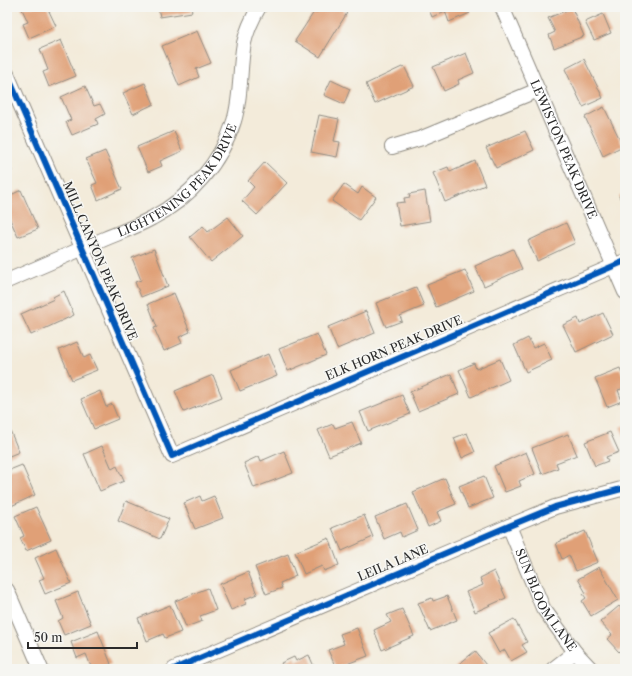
<svg xmlns="http://www.w3.org/2000/svg" width="632" height="676" viewBox="0 0 632 676" font-family="'Libre Caslon Text',serif">
<style>
.building{fill:#e0a077}
.lines{fill:none;stroke-linecap:round;stroke-linejoin:round}
.minor-casing{stroke:#8f8b82;stroke-width:16}
.minor{stroke:#fff;stroke-width:14}
.cycleway-casing{stroke:#f6f6f2;stroke-width:8}
.cycleway{stroke:#0057b8;stroke-width:6}
.labels{text-anchor:middle;stroke-width:3.5;stroke-linejoin:round;paint-order:stroke}
.street-label{font-size:12px;fill:#2b2b2b;stroke:#f6f6f2}
</style>
<rect width="100%" height="100%" fill="#f6f6f2"/>
<filter id="ink" filterUnits="userSpaceOnUse"><feTurbulence type="fractalNoise" baseFrequency=".025" numOctaves="2"/><feDisplacementMap in="SourceGraphic" scale="8" xChannelSelector="R" yChannelSelector="G"/><feConvolveMatrix kernelMatrix="1 2 1 2 8 2 1 2 1" color-interpolation-filters="sRGB"/></filter>
<filter id="wash" filterUnits="userSpaceOnUse"><feTurbulence type="fractalNoise" baseFrequency=".012" numOctaves="4" result="noise"/><feDisplacementMap in="SourceGraphic" scale="16" xChannelSelector="R" yChannelSelector="G"/><feGaussianBlur stdDeviation="0.9" result="paint"/><feColorMatrix in="noise" values="0 0 0 0 0 0 0 0 0 0 0 0 0 0 0 0 0 1.4 0 .05"/><feComposite in="paint" operator="in"/></filter>
<g filter="url(#wash)">
<rect width="100%" height="100%" fill="#f3ebda"/>
<g id="blocks">
<!-- building -->
<path class="building" d="M21,7H47L56,26L29,38L23,24L28,22Z
M158,7H191L192,12L160,17Z
M320,7H338L347,13L320,57L295,41L314,12L316,13Z
M428,7H467L470,13L449,22L445,11L432,17Z
M572,8L584,36L554,48L549,35L555,32L548,18Z
M603,14L611,33L594,40L585,22Z
M197,31L211,63L196,69L199,77L179,86L162,46Z
M61,40L76,76L49,87L43,72L48,70L40,49Z
M466,53L474,73L458,80L459,84L444,91L433,67Z
M584,59L603,98L583,107L565,69Z
M404,66L414,86L375,104L366,84Z
M331,80L350,89L344,104L324,95Z
M145,83L154,104L133,114L123,93Z
M85,86L94,106L100,104L105,114L96,119L98,124L72,135L66,122L71,120L61,97Z
M604,107L623,146L603,156L585,117Z
M319,115L339,119L334,141L340,142L337,157L311,152Z
M174,131L182,151L160,161L162,166L148,172L137,147Z
M525,131L534,150L496,168L486,148Z
M105,151L122,189L98,200L92,185L97,183L86,159Z
M7,159L12,171L7,173Z
M475,161L485,185L445,202L433,173L448,167L450,172Z
M265,162L287,183L257,215L242,201L254,187L248,181Z
M344,184L358,194L362,187L376,197L359,220L332,201Z
M21,190L38,229L18,237L7,213V197Z
M425,191L430,221L400,226L396,203L405,202L404,198L410,197L409,194Z
M625,193V209L619,196Z
M228,217L243,236L211,262L190,237L203,226L208,232Z
M566,223L575,243L537,261L528,241Z
M154,249L168,286L141,297L135,282L141,280L132,258Z
M513,249L522,269L484,286L475,266Z
M465,270L474,291L436,307L427,285Z
M416,287L424,306L400,316L402,321L386,327L376,303Z
M64,291L74,315L31,335L21,314L54,299L53,297Z
M174,293L190,332L179,337L182,343L164,351L154,328L157,327L148,304Z
M366,311L375,333L337,349L328,327Z
M603,313L613,334L576,352L563,325L578,318L580,324Z
M317,334L326,355L288,371L279,349Z
M528,338L533,348L544,343L552,360L526,372L514,345Z
M77,342L84,358L90,355L97,370L72,380L59,350Z
M268,354L277,376L240,391L231,370Z
M500,359L509,380L471,397L459,370L474,363L476,369Z
M620,368L625,381V388L618,390L622,401L607,407L595,378Z
M451,374L459,394L418,411L410,392Z
M213,375L222,397L184,412L175,391Z
M100,391L106,407L112,404L118,419L94,429L81,399Z
M402,395L410,414L368,431L360,412Z
M352,422L361,443L329,456L318,430L333,424L335,428Z
M7,423L19,452L7,457Z
M625,425V438L620,427Z
M610,432L619,452L606,457L608,461L595,466L585,442Z
M467,433L475,452L462,458L454,438Z
M568,434L577,455L556,463L558,468L542,474L532,448Z
M102,446L112,469L117,466L124,481L100,491L84,454Z
M284,451L293,473L254,488L244,463L259,456L261,461Z
M526,452L535,474L519,481L521,486L505,492L494,466Z
M22,465L35,495L9,507L7,502V471Z
M484,476L493,498L468,508L459,486Z
M445,478L456,504L437,512L441,521L428,527L413,492Z
M200,496L202,501L214,496L223,518L195,529L184,503Z
M126,501L169,519L160,539L118,521Z
M407,504L418,530L402,537L400,532L384,539L375,517Z
M36,507L51,540L26,551L20,538L24,536L15,516Z
M364,515L373,537L342,551L332,528Z
M585,531L598,562L576,571L569,555L562,559L556,543Z
M329,538L339,565L324,571L322,566L304,574L295,552Z
M56,548L71,583L45,594L39,580L44,578L35,558Z
M288,554L296,576L280,583L282,588L266,594L255,567Z
M599,567L618,600L591,616L582,601L586,598L583,594L586,593L578,579Z
M494,571L506,598L475,612L466,592L483,585L480,578Z
M248,572L257,594L245,599L246,604L231,610L220,584Z
M208,588L216,610L200,616L202,621L186,627L175,601Z
M78,592L91,624L64,635L58,621L63,618L56,601Z
M447,596L457,620L430,631L418,603L432,598L433,601Z
M170,605L181,632L165,638L163,634L147,641L138,618Z
M619,606L625,613V646L619,652L607,639L612,635L600,622Z
M402,609L414,636L382,650L374,630L391,622L387,615Z
M514,619L527,642L522,645L527,652L511,661L505,650L499,653L488,633Z
M357,628L368,656L336,668L328,650L344,644L340,634Z
M98,631L111,664L98,669H92L86,654L77,658L71,642Z
M475,651L489,669H453Z
M309,655L315,669H284L281,663L294,657L296,661Z"/>
</g>
</g>
<g filter="url(#ink)">
<use href="#blocks" fill-opacity="0" stroke="#8f8b82" stroke-width="1"/>
<g class="lines">
<defs>
<g id="minor">
<path id="s1" d="M502,7L625,292"/>
<path d="M7,74L172,456L625,261"/>
<path d="M392,147L422,138L538,90"/>
<path id="s2" d="M7,281C39,267 70,254 102,240C118,233 136,227 152,218C190,198 221,163 234,121C242,95 239,69 244,43C247,30 252,19 259,7"/>
<path id="s3" d="M509,526L543,608L575,652L591,669"/>
<path d="M7,590L41,669"/>
<path d="M174,669L509,526L555,507L625,488"/>
<path d="M553,669L575,652"/>
</g>
</defs>
<!-- minor casing -->
<use href="#minor" class="minor-casing"/>
<!-- minor -->
<use href="#minor" class="minor"/>
<defs>
<path id="cycleway" d="M7,74L172,456L625,261
M174,669L509,526L555,507L625,488"/>
</defs>
<!-- cycleway casing -->
<use href="#cycleway" class="cycleway-casing"/>
<!-- cycleway -->
<use href="#cycleway" class="cycleway"/>
</g>
</g>
<g class="labels">
<!-- street labels -->
<g class="street-label">
<text dy="4" stroke="none"><textPath href="#s1" startOffset="155">LEWISTON PEAK DRIVE</textPath></text>
<text dy="4" stroke="none"><textPath href="#s2" startOffset="203">LIGHTENING PEAK DRIVE</textPath></text>
<text transform="translate(100 261) rotate(67)" y="4">MILL CANYON PEAK DRIVE</text>
<text transform="translate(394 348) rotate(-23)" y="4">ELK HORN PEAK DRIVE</text>
<text transform="translate(393 563) rotate(-23)" y="4">LEILA LANE</text>
<text dy="4" stroke="none"><textPath href="#s3" startOffset="83">SUN BLOOM LANE</textPath></text>
</g>
</g>
<!-- margin -->
<rect width="632" height="676" fill="none" stroke="#f6f6f2" stroke-width="24"/>
<!-- scale -->
<path d="M28 642v6h109v-6" fill="none" stroke="#2b2b2b" stroke-width="2"/>
<text x="34" y="642" font-size="12" fill="#2b2b2b" stroke="#f6f6f2" stroke-width="3" paint-order="stroke">50 m</text>
</svg>
